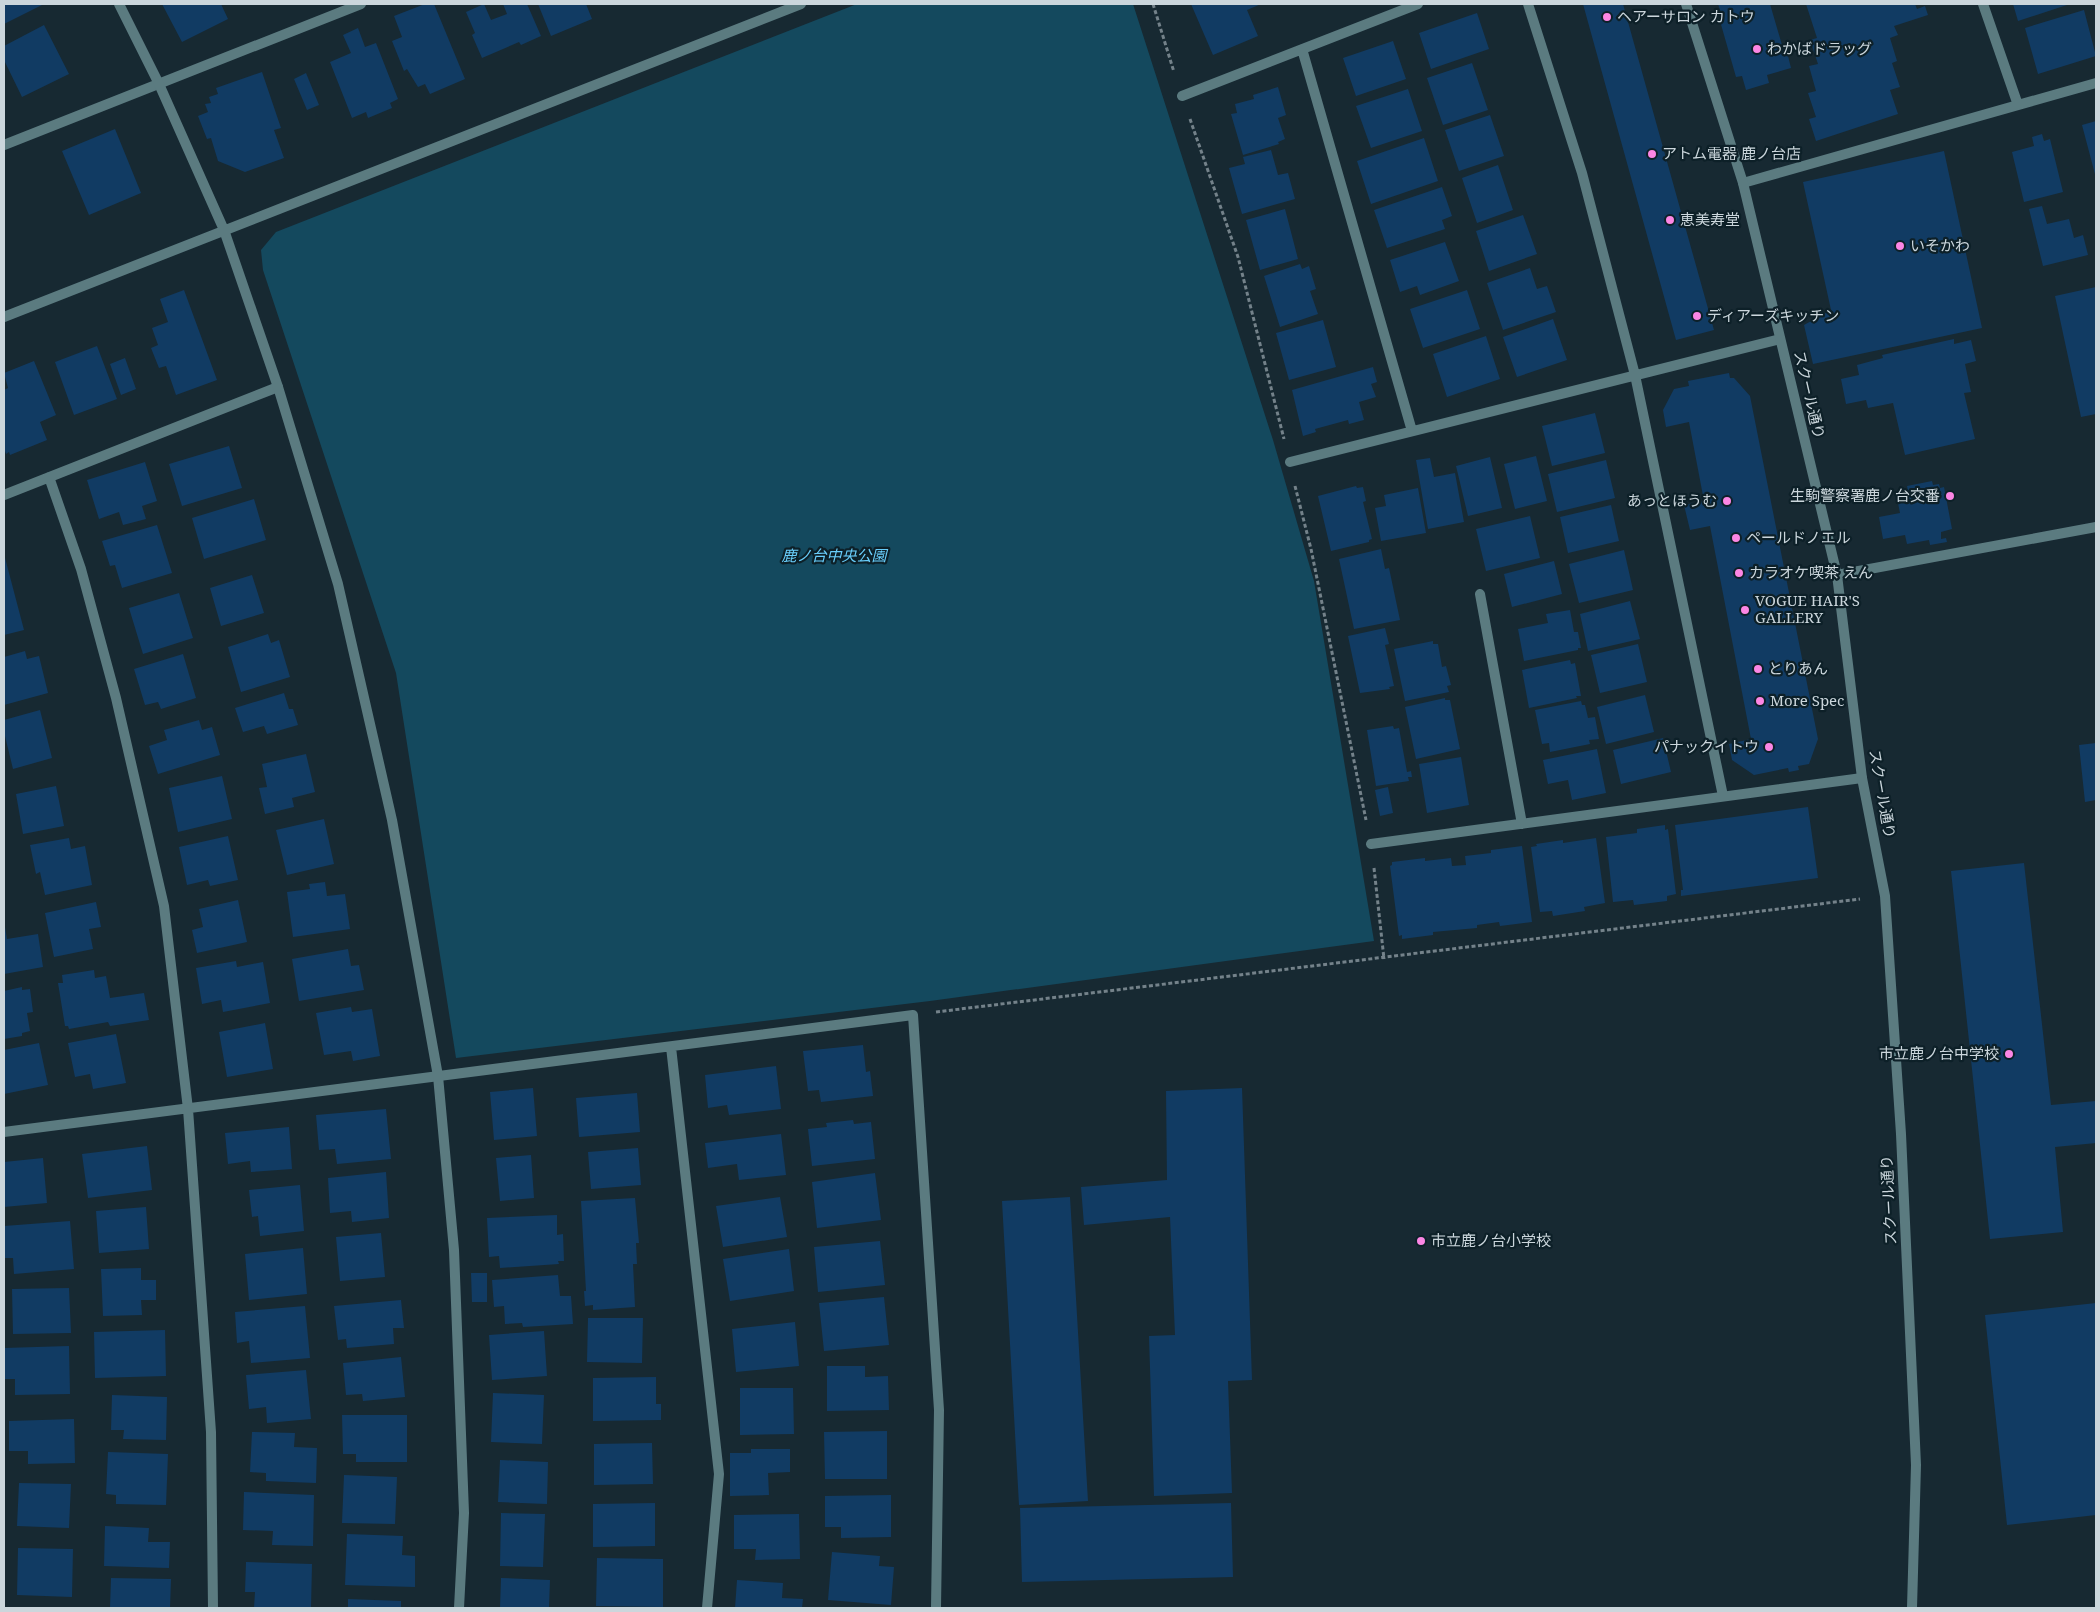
<svg xmlns="http://www.w3.org/2000/svg" width="2100" height="1612" viewBox="0 0 2100 1612" font-family="'Noto Serif','Noto Sans JP',serif">
<style>
.green{fill:#14495e}
.building{fill:#113b63}
.lines{fill:none;stroke-linecap:round;stroke-linejoin:round}
.path{stroke:#74828a;stroke-width:3;stroke-dasharray:4 2.5;stroke-linecap:butt}
.minor{stroke:#5b7b80;stroke-width:10}
.tertiary{stroke:#5b7b80;stroke-width:10}
.poi-dot{fill:#fc86e4;stroke:#0d2028;stroke-width:2}
.labels{text-anchor:middle;stroke-width:4.5;stroke-linejoin:round;paint-order:stroke}
.poi-label{font-size:15px;fill:#cbd6dc;stroke:#0d2028;text-anchor:start}
.street-label{font-size:15px;fill:#cbd6dc;stroke:#0d2028}
.park-label{font-size:15px;font-style:italic;fill:#69cefb;stroke:#0d2028}
</style>
<rect width="100%" height="100%" fill="#172932"/>
<!-- green -->
<path class="green" d="M857,4H1133L1273,440L1314,581L1374,941L930,1001L456,1058L396,673L263,270L261,250L276,232Z"/>
<!-- building -->
<path class="building" d="M4,4H44L4,24Z
M162,4H221L228,19L182,42Z
M425,4H434L465,79L430,94L425,84L418,87L407,69L404,71L392,41L402,37L394,16Z
M484,4L491,20L507,14L503,4H527L541,36L521,45L519,42L482,58L472,35L475,33L466,12Z
M538,4H586L592,19L551,36Z
M1191,4H1261L1247,10L1258,36L1213,55Z
M1583,4H1623L1714,330L1676,340Z
M1718,4H1770L1782,45L1785,44L1791,68L1767,75L1769,83L1746,90L1742,76L1736,77L1718,14L1721,13Z
M1806,4H1915L1917,9L1925,6L1928,15L1894,26L1898,35L1890,38L1897,61L1892,63L1900,87L1890,90L1898,114L1816,141L1809,119L1816,117L1808,93L1816,91L1809,66L1818,64L1810,40L1817,38Z
M2013,4H2070L2018,21Z
M2084,10L2096,56L2038,74L2025,28Z
M1477,13L1489,49L1431,69L1419,33Z
M44,25L69,74L22,97L4,60V46Z
M358,28L365,47L376,43L398,99L390,103L392,108L368,118L366,112L352,118L330,62L351,53L343,35Z
M1393,41L1406,79L1356,96L1343,58Z
M1472,63L1488,110L1443,125L1427,78Z
M262,72L281,128L274,130L284,158L245,172L218,161L211,138L207,139L198,116L208,112L205,104L211,103L209,97L218,94L216,88Z
M306,73L319,105L307,110L294,79Z
M1278,87L1286,115L1278,118L1285,139L1278,142L1279,144L1243,155L1231,114L1237,113L1235,104L1254,99L1253,95Z
M1408,89L1422,131L1371,148L1356,106Z
M1490,115L1504,156L1459,171L1445,130Z
M2096,121V178L2082,125Z
M115,129L141,193L89,215L62,151Z
M2042,134L2044,141L2050,139L2063,192L2024,202L2012,152L2034,146L2032,137Z
M1424,138L1438,181L1371,204L1357,161Z
M1271,150L1278,175L1288,173L1295,199L1242,214L1229,168L1245,164L1243,157Z
M1944,151L1982,328L1813,364L1804,325L1831,310L1803,182Z
M1498,165L1513,210L1477,223L1462,178Z
M1442,187L1452,216L1442,220L1445,229L1387,248L1374,210Z
M2042,206L2047,224L2069,219L2074,238L2083,235L2088,255L2043,266L2029,209Z
M1285,209L1298,259L1260,270L1246,220Z
M1523,215L1537,254L1489,271L1476,231Z
M1445,242L1459,281L1420,295L1417,286L1400,292L1390,260Z
M1300,264L1302,269L1309,266L1316,289L1310,291L1318,314L1280,327L1264,276Z
M1530,268L1537,289L1547,286L1556,312L1503,330L1487,283Z
M2096,287V414L2081,417L2055,296Z
M184,290L217,380L176,395L166,366L159,368L151,348L158,345L152,328L168,322L160,299Z
M1467,290L1480,329L1423,348L1410,309Z
M1553,319L1567,360L1517,377L1503,337Z
M1323,320L1336,367L1289,380L1276,333Z
M1486,336L1500,379L1447,397L1433,354Z
M1954,339V344L1971,340L1976,361L1965,364L1971,392L1964,393L1975,439L1905,455L1893,403L1868,408L1866,400L1846,404L1841,379L1859,375L1857,365L1883,358L1882,355Z
M97,346L117,399L74,415L55,362Z
M125,358L136,389L121,395L110,364Z
M34,361L56,415L40,422L47,440L10,455L9,452L6,454L4,448V390L8,388L4,373Z
M1373,367L1377,382L1371,384L1376,397L1359,402L1364,420L1349,424L1348,420L1315,429L1316,432L1303,436L1292,390Z
M1729,373L1730,378H1734L1750,396L1818,739L1809,764L1798,766L1799,770L1789,772L1788,768L1754,775L1732,760L1729,744L1751,739L1710,526L1690,530L1684,505L1704,501L1689,422L1666,427L1663,410L1674,389L1689,386L1688,381Z
M1595,413L1605,453L1552,466L1542,426Z
M229,446L242,488L182,506L169,464Z
M1536,456L1547,501L1515,509L1504,464Z
M1490,457L1502,508L1468,516L1456,466Z
M1430,458L1434,477L1455,473L1464,522L1428,529L1416,460Z
M1606,460L1615,498L1557,512L1548,474Z
M145,462L157,501L142,506L146,519L123,525L119,512L99,519L87,480Z
M1932,481L1933,485L1939,484L1940,488L1944,487L1952,529L1941,532V539L1946,538L1947,542L1930,545L1929,540L1907,544L1905,535L1883,539L1879,517L1900,513L1896,493L1908,491L1907,486Z
M1356,486L1357,488L1363,487L1366,501L1363,502L1372,539L1369,540V542L1331,551L1318,496Z
M1418,488L1426,533L1381,541L1375,508L1386,506L1384,495Z
M254,499L266,540L204,559L192,518Z
M1611,505L1619,541L1568,553L1560,517Z
M1530,516L1540,558L1486,571L1476,529Z
M157,525L172,573L122,588L115,565L110,566L102,541Z
M1381,549L1385,569L1389,568L1400,620L1354,629L1339,559Z
M1624,550L1633,590L1579,603L1569,564Z
M4,554L24,630L4,635Z
M1554,561L1562,594L1512,607L1504,574Z
M252,575L264,613L221,626L210,588Z
M179,593L193,638L143,654L129,608Z
M1630,601L1640,639L1588,651L1580,614Z
M1570,610L1574,632H1578L1581,648H1578V650L1524,661L1518,629L1548,623L1546,614Z
M1385,628L1389,644L1385,645L1394,686L1389,687L1390,689L1360,693L1348,636Z
M268,634L271,643L279,640L290,677L241,692L228,647Z
M1433,641V644H1438L1442,667L1446,666L1451,685L1447,686L1449,692L1405,701L1394,649Z
M1638,644L1647,682L1600,693L1591,655Z
M25,651L27,659L39,656L48,693L4,705V657Z
M183,654L196,698L161,709L158,702L145,705L134,669Z
M1570,660L1571,664L1575,663L1581,696H1576L1577,698L1529,708L1522,670Z
M284,693L289,709H293L298,725L267,734L264,726L243,732L235,708Z
M1645,695L1654,732L1606,744L1597,707Z
M1445,698V700H1450L1460,749L1416,759L1405,707Z
M1581,701L1582,705H1585L1588,718L1595,717L1599,739L1589,740L1590,744L1550,752L1549,743L1542,744L1535,710Z
M40,710L52,758L13,769L4,732V720Z
M199,720L202,730L212,727L220,755L158,774L149,746L167,740L164,730Z
M1393,726L1394,729L1399,728L1407,772L1411,771L1412,777H1408L1409,781L1376,786L1367,730Z
M1663,738L1671,772L1621,784L1613,750Z
M2096,743V800L2085,802L2079,745Z
M1597,749L1606,793L1572,800L1568,780L1548,784L1543,760Z
M306,754L315,792L292,798L294,807L265,814L259,788L267,787L262,764Z
M1461,757L1469,805L1427,813L1419,764Z
M222,776L232,819L178,832L169,788Z
M56,786L64,826L23,834L16,794Z
M1388,787L1393,813L1380,816L1375,790Z
M1808,807L1818,878L1681,896V890H1683L1675,825Z
M324,819L334,864L287,875L276,830Z
M1665,825V830L1668,829L1676,894L1667,896V901L1634,905L1633,900L1613,902L1606,837L1637,833V829Z
M228,836L238,880L210,886L208,880L187,885L179,847Z
M69,838L71,849L85,846L92,885L45,895L40,872L36,874L30,845Z
M1596,838L1605,903L1584,907L1585,911L1553,916L1552,911L1540,912L1531,847L1537,846L1536,844L1563,840V843Z
M1522,846L1532,922L1500,926L1499,922L1477,925V928L1433,932V935L1402,939V935L1399,936L1390,866L1392,865V862L1425,858V861L1451,858L1452,866L1466,865L1465,856L1491,853V850Z
M2024,863L2051,1105L2096,1101V1143L2055,1147L2063,1232L1990,1239L1951,871Z
M325,882L327,896L345,894L350,929L293,937L287,892L310,889L309,884Z
M238,900L247,942L197,953L192,930L203,927L199,909Z
M96,902L101,927L89,929L93,949L54,957L45,913Z
M5,927L7,939L38,934L43,967L4,974Z
M348,949L351,966L359,965L364,990L299,1001L292,959Z
M236,961L237,967L263,962L270,1003L223,1012L221,1000L202,1004L196,968Z
M94,970L95,978L106,976L110,998L144,993L149,1020L110,1026L108,1022L69,1029L68,1026H65L58,983H63L62,975Z
M22,987V990L30,989L33,1012L27,1013L30,1031L22,1033V1036L4,1039V991Z
M351,1007L352,1012L372,1009L380,1056L353,1061L351,1051L324,1055L316,1013Z
M265,1023L273,1069L227,1077L219,1032Z
M116,1034L126,1083L93,1089L90,1074L75,1077L68,1043Z
M39,1043L48,1085L4,1094V1050Z
M863,1045L866,1072L870,1071L873,1096L821,1102L819,1090L808,1091L803,1051Z
M776,1066L781,1109L729,1115L727,1105L708,1108L705,1075Z
M533,1088L537,1136L494,1140L490,1092Z
M1242,1088L1252,1380L1228,1381L1232,1493L1154,1496L1149,1336L1175,1335L1170,1217L1084,1225L1081,1187L1167,1180L1166,1091Z
M637,1093L640,1132L579,1137L576,1098Z
M386,1109L391,1159L337,1164L335,1149L319,1150L316,1115Z
M853,1120L854,1124L871,1122L875,1159L812,1166L808,1129L827,1127L826,1123Z
M289,1127L292,1169L251,1172L250,1161L228,1164L225,1133Z
M781,1134L786,1175L739,1180L737,1164L708,1168L705,1143Z
M147,1146L152,1190L88,1198L82,1154Z
M638,1148L641,1185L591,1189L588,1152Z
M531,1155L534,1198L500,1201L496,1158Z
M43,1158L47,1203L4,1207V1162Z
M386,1172L389,1218L352,1222L351,1211L330,1213L328,1178Z
M875,1173L881,1220L817,1228L812,1182Z
M300,1185L304,1231L260,1236L258,1216L252,1217L249,1190Z
M780,1197L787,1237L723,1247L716,1206Z
M1070,1197L1088,1501L1019,1505L1002,1201Z
M635,1198L639,1243H636L637,1264H633L635,1307L593,1310V1305L585,1306L584,1291H586L581,1201Z
M146,1207L149,1249L99,1253L96,1211Z
M557,1215V1235L563,1234L564,1261H558L559,1264L500,1268L499,1256L489,1257L487,1218Z
M70,1221L74,1269L14,1274L13,1258H4V1226Z
M381,1233L385,1277L340,1281L336,1237Z
M880,1241L885,1285L818,1292L814,1247Z
M303,1248L307,1294L249,1300L245,1254Z
M789,1249L794,1291L730,1301L723,1259Z
M141,1268V1280H156V1300H141L142,1315L103,1316L101,1269Z
M471,1273H487V1302H472Z
M558,1275L560,1296H571L573,1324L523,1327L522,1323L505,1324L504,1306L494,1307L492,1280Z
M69,1288L71,1333L13,1334L12,1289Z
M884,1297L889,1345L824,1351L819,1303Z
M401,1300L404,1328H393L394,1344L347,1348L346,1339L338,1340L334,1306Z
M2096,1303V1515L2007,1525L1985,1315Z
M305,1306L310,1358L251,1363L249,1341L237,1343L235,1312Z
M588,1318H643L642,1363L587,1362Z
M795,1322L799,1366L736,1372L732,1329Z
M165,1330L166,1376L95,1378L94,1332Z
M544,1331L547,1376L492,1380L489,1335Z
M69,1346L70,1394L15,1395V1379H5L4,1348Z
M401,1357L405,1397L363,1401L362,1394L346,1395L343,1363Z
M827,1366H865V1377L888,1376L889,1410L827,1411Z
M306,1370L311,1419L267,1423L266,1407L249,1409L246,1375Z
M656,1377V1404H661V1420L593,1421V1378Z
M740,1388H793L794,1434L740,1435Z
M493,1393L544,1395L542,1444L491,1442Z
M112,1395L167,1397L166,1440L123,1439L124,1430H111Z
M342,1415H407V1462H356V1454H343Z
M74,1419L75,1463L28,1464V1451H9V1421Z
M887,1431V1479H825L824,1432Z
M252,1432L295,1433L294,1447L317,1448L316,1483L266,1481V1473L250,1472Z
M652,1443L653,1484L594,1485V1444Z
M751,1449H790V1472L768,1473L769,1495L730,1496V1453H751Z
M108,1452L168,1454L166,1505L116,1504V1495L106,1494Z
M500,1460L548,1462L547,1504L498,1502Z
M344,1475L397,1477L395,1524L342,1523Z
M19,1483L71,1484L69,1528L17,1526Z
M244,1492L314,1495L313,1546L272,1545L273,1531L243,1530Z
M891,1495V1537L841,1538V1527H825V1496Z
M655,1503V1546L593,1547V1504Z
M1231,1503L1233,1577L1022,1582L1020,1508Z
M501,1513L545,1514L543,1567L500,1566Z
M799,1514L800,1559L755,1560L756,1549H734V1515Z
M105,1526L149,1528L148,1542H170L169,1568L104,1566Z
M347,1534L403,1536L402,1555L415,1556V1587L345,1585Z
M18,1548L73,1549L72,1597L17,1595Z
M832,1552L880,1556L879,1566L894,1567L891,1605L828,1600Z
M597,1558L663,1559V1607L596,1606Z
M246,1562L312,1564L311,1608H254L255,1592H245Z
M111,1578L171,1579L170,1608H110Z
M501,1578L550,1580L549,1608H500Z
M737,1580L783,1583L782,1598L803,1599L802,1608H735Z
M348,1599L401,1601V1608H348Z"/>
<g class="lines">
<!-- path -->
<path class="path" d="M1153,4L1174,72
M1190,119L1238,257L1284,439
M1295,486L1311,549L1366,820
M1374,868L1384,959
M936,1012L1860,899"/>
<!-- minor -->
<path class="minor" d="M1528,4L1582,173L1635,375L1723,796
M1983,4L2018,105
M1302,49L1412,431
M1182,96L1418,4
M4,145L361,4
M1743,183L2096,83
M1290,462L1780,339
M49,477L81,569L116,698L164,906L188,1109L211,1432L213,1608
M4,495L278,387
M1837,575L2096,527
M1480,594L1522,824
M1371,844L1862,778
M671,1047L719,1474L707,1608
M4,1132L913,1015L939,1410L936,1608"/>
<!-- tertiary -->
<path class="tertiary" d="M119,4L159,84L224,230L278,387L338,584L392,820L438,1076L454,1250L464,1513L459,1608
M1686,4L1743,183L1837,575L1862,778L1885,896L1901,1134L1916,1465L1912,1608
M4,317L801,4"/>
</g>
<!-- markers -->
<g class="poi-dot">
<circle cx="1607" cy="17" r="5"/>
<circle cx="1757" cy="49" r="5"/>
<circle cx="1652" cy="154" r="5"/>
<circle cx="1670" cy="220" r="5"/>
<circle cx="1900" cy="246" r="5"/>
<circle cx="1697" cy="316" r="5"/>
<circle cx="1950" cy="496" r="5"/>
<circle cx="1727" cy="501" r="5"/>
<circle cx="1736" cy="538" r="5"/>
<circle cx="1739" cy="573" r="5"/>
<circle cx="1745" cy="610" r="5"/>
<circle cx="1758" cy="669" r="5"/>
<circle cx="1760" cy="701" r="5"/>
<circle cx="1769" cy="747" r="5"/>
<circle cx="2009" cy="1054" r="5"/>
<circle cx="1421" cy="1241" r="5"/>
</g>
<g class="labels">
<!-- poi labels -->
<g class="poi-label">
<text x="1617" y="22">ヘアーサロン カトウ</text>
<text x="1767" y="54">わかばドラッグ</text>
<text x="1662" y="159">アトム電器 鹿ノ台店</text>
<text x="1680" y="225">恵美寿堂</text>
<text x="1910" y="251">いそかわ</text>
<text x="1707" y="321">ディアーズキッチン</text>
<text x="1940" y="501" text-anchor="end">生駒警察署鹿ノ台交番</text>
<text x="1717" y="506" text-anchor="end">あっとほうむ</text>
<text x="1746" y="543">ペールドノエル</text>
<text x="1749" y="578">カラオケ喫茶 えん</text>
<text x="1755" y="606">VOGUE HAIR'S<tspan x="1755" dy="17">GALLERY</tspan></text>
<text x="1768" y="674">とりあん</text>
<text x="1770" y="706">More Spec</text>
<text x="1759" y="752" text-anchor="end">パナックイトウ</text>
<text x="1999" y="1059" text-anchor="end">市立鹿ノ台中学校</text>
<text x="1431" y="1246">市立鹿ノ台小学校</text>
</g>
<!-- street labels -->
<g class="street-label">
<text transform="translate(1809 395) rotate(77)" y="5">スクール通り</text>
<text transform="translate(1882 794) rotate(80)" y="5">スクール通り</text>
<text transform="translate(1889 1200) rotate(-93)" y="5">スクール通り</text>
</g>
<!-- park labels -->
<g class="park-label">
<text x="834" y="561">鹿ノ台中央公園</text>
</g>
</g>
<!-- border -->
<rect width="2100" height="1612" fill="none" stroke="#cbd6dc" stroke-width="10"/>
</svg>
